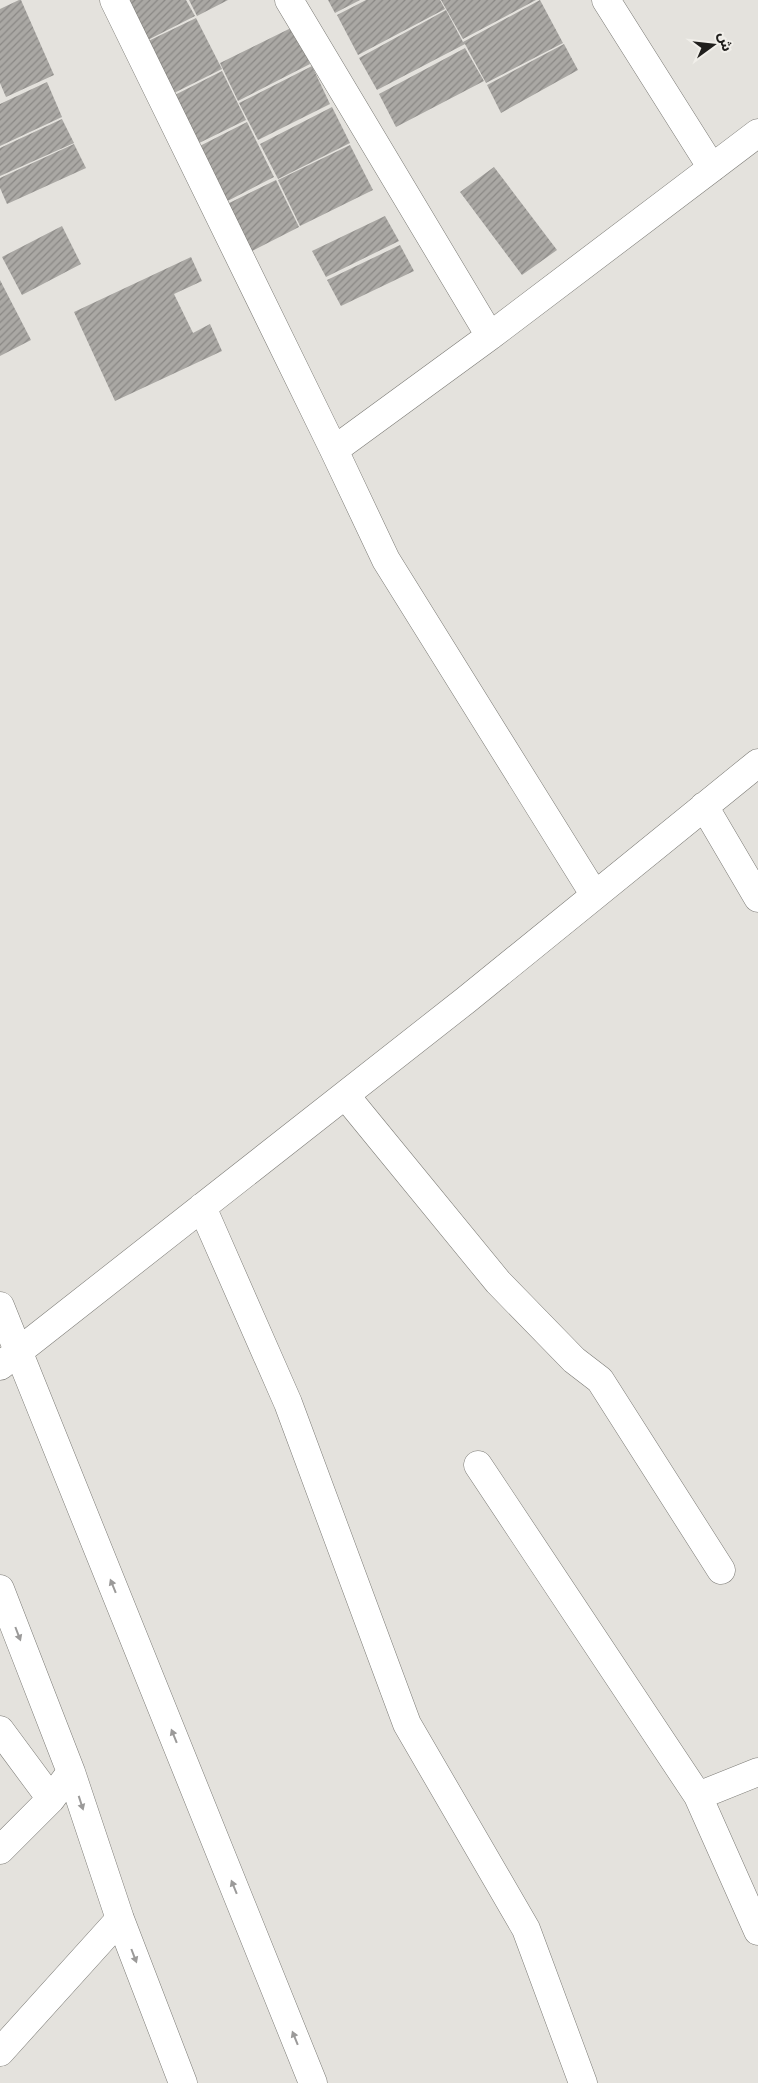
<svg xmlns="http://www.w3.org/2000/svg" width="758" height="2083" viewBox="0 0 758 2083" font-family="'DM Sans','Noto Sans Arabic',sans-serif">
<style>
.building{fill:url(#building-hatch)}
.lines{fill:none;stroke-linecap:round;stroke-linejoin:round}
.street-casing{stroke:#7b7a75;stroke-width:29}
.street{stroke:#fff;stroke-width:28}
.oneway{fill:#9b9a99}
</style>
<defs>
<pattern id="building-hatch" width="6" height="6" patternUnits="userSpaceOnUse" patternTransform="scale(1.25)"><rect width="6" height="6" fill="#aaa8a4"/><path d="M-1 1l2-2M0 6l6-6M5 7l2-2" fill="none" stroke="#8a8885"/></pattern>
</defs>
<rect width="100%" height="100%" fill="#e4e2dd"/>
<!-- building -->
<path class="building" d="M19,0H21L54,75L6,97L0,83V9Z
M116,0H186L195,16L138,45Z
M189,0H228L197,16Z
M328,0H360L335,13Z
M366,0H440L445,9L358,55L337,15Z
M441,0H536L463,39Z
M540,0L563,43L486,83L465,44L377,90L359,58L446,10L463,42Z
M196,18L222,69L164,98L138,46Z
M293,27L310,64L238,101L220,63Z
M564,44L578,70L501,113L487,85Z
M465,48L484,81L396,127L379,94Z
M312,66L330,104L258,140L239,103Z
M222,71L246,120L189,148L165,100Z
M47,82L62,117L0,146V104Z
M332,107L350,143L278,179L260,144Z
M62,119L74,143L0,176V148Z
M247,122L274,177L218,206L190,151Z
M74,144L86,168L7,204L0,188V178Z
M350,145L373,190L300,226L278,180Z
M494,167L557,250L522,275L460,192Z
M276,180L299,227L242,256L219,208Z
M385,216L399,241L326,277L312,251Z
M62,226L81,264L22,295L2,257Z
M400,245L414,271L341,306L327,280Z
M191,257L202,281L174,294L193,333L210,324L222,351L115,401L74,312Z
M0,280L31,340L0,356Z"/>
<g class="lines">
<defs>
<path id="street" d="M114,0L334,450L386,560L594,894
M289,0L490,336
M606,0L712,168
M334,450L490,336L758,133
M704,806L758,898
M345,1095L498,1282L574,1360L600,1380L721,1570
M202,1207L288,1403L407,1724L526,1929L583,2083
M0,1306L313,2083
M0,1366L466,1000L758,763
M478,1465L698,1796L758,1931
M0,1589L71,1772L120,1919L183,2083
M0,1730L51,1799
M698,1796L758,1772
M0,1850L51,1799L71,1772
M0,2052L120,1919"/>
</defs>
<!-- street casing -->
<use href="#street" class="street-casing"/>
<!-- street -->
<use href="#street" class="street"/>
</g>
<!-- one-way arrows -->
<defs><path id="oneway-solid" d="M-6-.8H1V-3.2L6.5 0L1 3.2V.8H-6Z" transform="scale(1.25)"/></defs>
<g class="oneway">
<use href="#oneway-solid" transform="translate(113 1586) rotate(-112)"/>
<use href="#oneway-solid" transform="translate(18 1634) rotate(69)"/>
<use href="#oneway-solid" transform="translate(174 1736) rotate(-112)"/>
<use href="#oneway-solid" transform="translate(81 1803) rotate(72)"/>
<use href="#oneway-solid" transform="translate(234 1887) rotate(-112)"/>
<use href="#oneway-solid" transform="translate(134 1956) rotate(69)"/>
<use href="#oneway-solid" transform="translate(295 2038) rotate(-112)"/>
</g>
<!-- north arrow -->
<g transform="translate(713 45) rotate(75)" stroke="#f1efea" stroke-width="4" paint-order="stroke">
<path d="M0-4L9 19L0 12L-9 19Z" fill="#201f1d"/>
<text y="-8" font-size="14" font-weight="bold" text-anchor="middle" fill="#201f1d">ش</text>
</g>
</svg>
